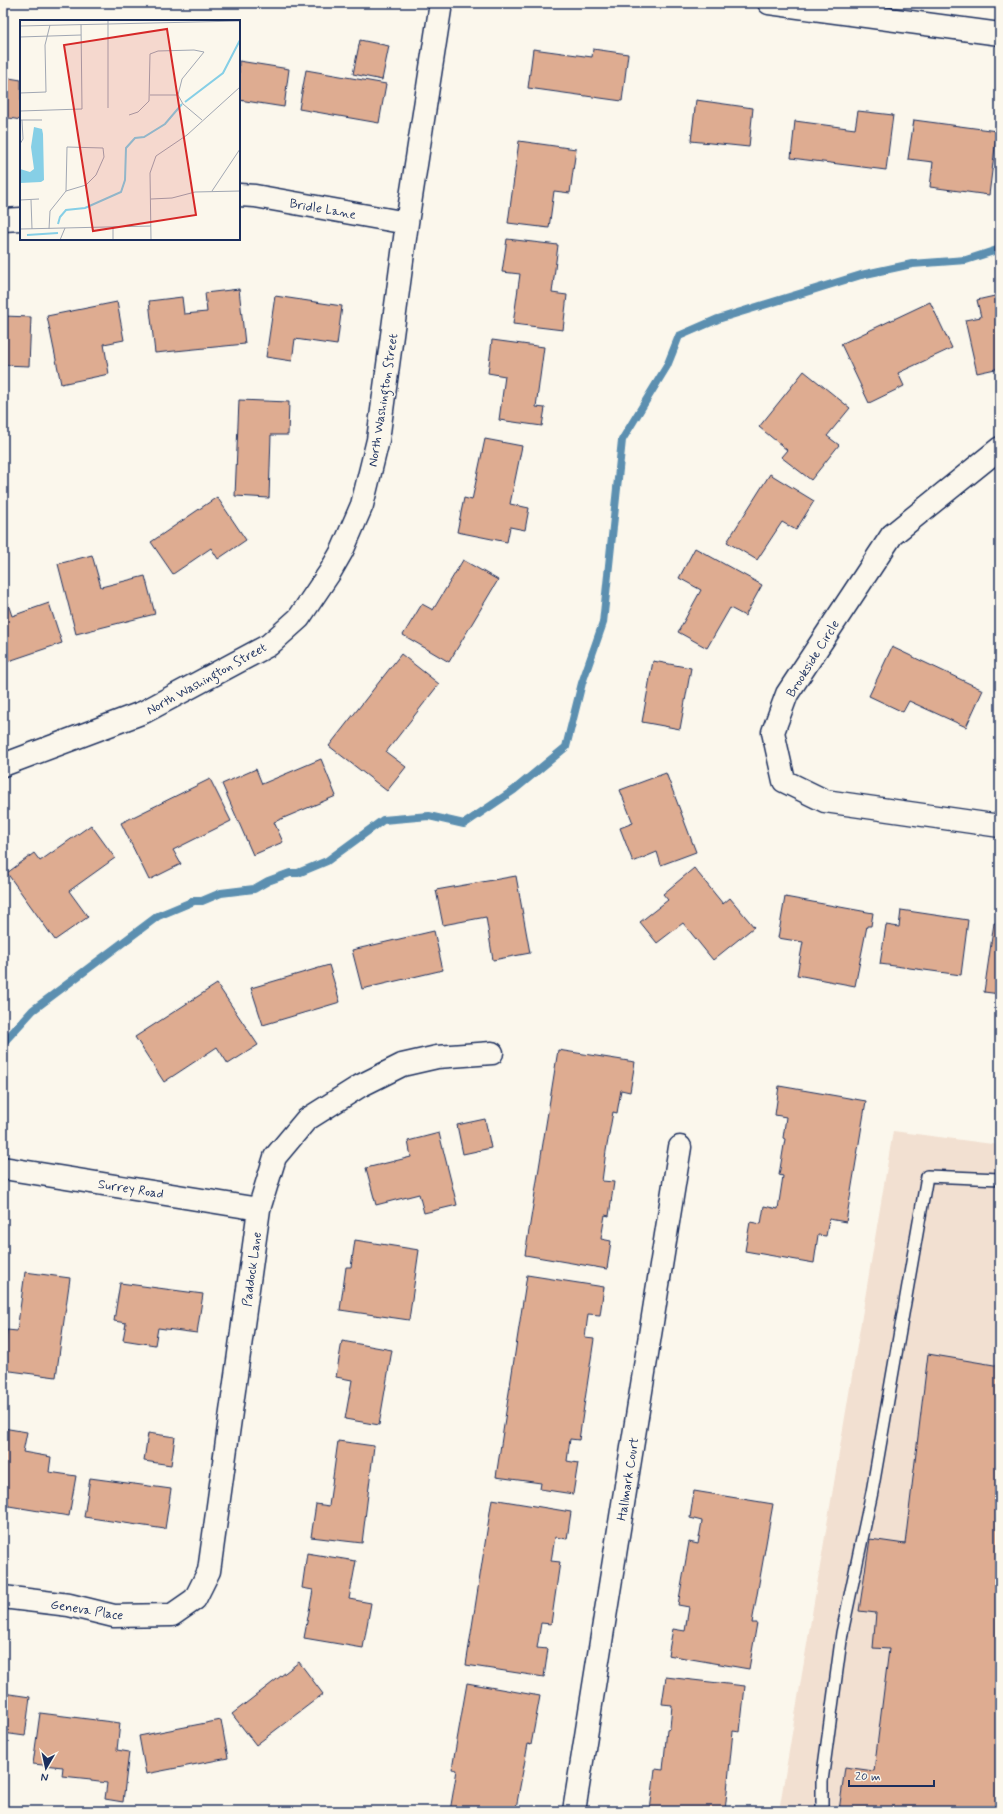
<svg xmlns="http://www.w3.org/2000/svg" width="1003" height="1814" viewBox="0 0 1003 1814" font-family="Mynerve,sans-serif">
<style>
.built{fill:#f2e0d1}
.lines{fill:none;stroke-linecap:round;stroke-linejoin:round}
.stream{stroke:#5b8fb0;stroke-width:8}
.building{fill:#deac91;stroke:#1b2f5e}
.lane-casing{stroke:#1b2f5e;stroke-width:14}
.street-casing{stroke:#1b2f5e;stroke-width:25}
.lane{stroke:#fbf7ec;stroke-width:11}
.street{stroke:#fbf7ec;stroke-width:22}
.labels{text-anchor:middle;stroke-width:3;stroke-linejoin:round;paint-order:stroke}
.street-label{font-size:13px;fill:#1b2f5e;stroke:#fbf7ec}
.inset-river{fill:none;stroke:#86cfe6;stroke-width:2}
.inset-road{fill:none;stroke:#a1a7b3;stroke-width:1}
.view{fill:#d62828;fill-opacity:0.15;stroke:#d62828;stroke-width:2}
.inset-edge{fill:none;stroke:#1b2f5e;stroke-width:2}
</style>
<rect width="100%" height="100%" fill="#fbf7ec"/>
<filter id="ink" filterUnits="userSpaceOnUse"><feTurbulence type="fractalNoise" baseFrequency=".025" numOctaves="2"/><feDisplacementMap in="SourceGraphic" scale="8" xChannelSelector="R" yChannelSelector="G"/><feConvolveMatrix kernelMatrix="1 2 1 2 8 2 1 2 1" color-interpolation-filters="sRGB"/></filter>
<g filter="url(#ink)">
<!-- built -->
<path class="built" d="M893,1131L1000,1145V1811H779Z"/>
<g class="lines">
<!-- stream -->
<path class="stream" d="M3,1043L33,1010L158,916L194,901H202L221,893L254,889L268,881L290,873H298L327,861L383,820L429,816L464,824L514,790L566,747L582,683L603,623L622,440L667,366L679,336L718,319L861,275L912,264L966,260L1000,249"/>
</g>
<!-- building -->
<path class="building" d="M360,40L389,46L382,80L353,74Z
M533,49L592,57L593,49L628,54L622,101L528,88Z
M239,61L289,69L284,107L239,100Z
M306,70L386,84L379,123L299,109Z
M3,77L21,80V120L3,117Z
M696,100L753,108L749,147L691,141Z
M858,111L893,115L886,170L791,158L795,121L855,129Z
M914,120L997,131L989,195L930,187L933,162L908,159Z
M519,141L576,149L570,193L554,191L549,228L508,223Z
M507,239L558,245L552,293L567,295L563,330L513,324L520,274L502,272Z
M239,289L245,344L155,353L149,301L182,297L184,314L207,312L205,293Z
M999,295L1000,368L977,373L965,320L981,317L977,300Z
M275,296L342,306L337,345L295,339L292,361L266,357Z
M117,302L124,340L104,344L109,374L61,384L47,316Z
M930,302L952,348L898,373L904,386L869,403L841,344Z
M3,316L31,317L29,366L3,365Z
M492,340L544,347L536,407L545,408L542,426L499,420L505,376L488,373Z
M804,371L850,408L827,436L839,445L811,480L781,457L787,450L759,427Z
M239,400L289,402L288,435H271L269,498L235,496Z
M485,439L522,446L510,504L529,508L525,530L510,527L507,542L457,532L464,498L472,500Z
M770,474L814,501L796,530L782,522L757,560L727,542Z
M217,497L246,540L218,559L211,548L173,574L151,542Z
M695,548L762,585L745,616L730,608L707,648L678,632L701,590L679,578Z
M92,555L101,587L145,576L155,614L76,634L58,564Z
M463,560L498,580L449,662L403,635L422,604L433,610Z
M7,601L12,616L49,603L62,643L3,663V602Z
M892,647L983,690L966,727L909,701L903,712L869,696Z
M401,654L439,684L386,752L406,767L387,791L329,746Z
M653,661L691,668L680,729L642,722Z
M1000,716V743H996Z
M321,759L336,796L274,822L283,842L253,855L222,784L256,769L262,784Z
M666,773L696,852L661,865L657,852L633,862L620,828L633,823L620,790Z
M210,779L231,821L173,850L181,864L149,880L121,823Z
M91,825L115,858L69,891L88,917L55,940L7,873L34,853L40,861Z
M694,868L723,904L730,898L754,927L713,960L683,923L657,943L640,922L668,900L663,894Z
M516,876L530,953L493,960L486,917L443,925L436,890Z
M785,897L873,913L871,926H867L855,986L797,975L803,942L778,938Z
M901,910L968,920L961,975L880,964L886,925L899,927Z
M994,923L1000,924V994L984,992Z
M434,931L443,970L362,989L352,950Z
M329,965L340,1002L263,1025L251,988Z
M3,972L9,981L3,985Z
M217,984L258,1045L228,1064L217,1047L164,1082L135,1037Z
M558,1050L635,1062L630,1092L621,1090L617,1113L613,1112L606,1151L602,1181L614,1182L609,1216L605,1215L601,1239L611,1241L607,1269L525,1255Z
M779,1086L866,1101L846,1222L829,1219L826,1236L818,1235L814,1263L745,1251L750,1222L761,1224L764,1206L778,1209L783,1176L779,1175L785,1139L783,1138L786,1117L775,1115Z
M485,1119L491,1148L463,1154L457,1125Z
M439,1133L457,1205L424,1213L419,1194L376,1205L366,1168L411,1157L408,1141Z
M355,1240L419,1250L409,1320L340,1310L346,1267H351Z
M25,1272L70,1278L56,1377L3,1370L7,1330L17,1331Z
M527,1275L604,1287L600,1315L588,1314L585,1338L594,1339L579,1440L570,1439L567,1461L578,1463L573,1494L540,1489L541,1483L496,1477Z
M120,1283L203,1294L197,1333L158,1328L155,1345L123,1340L126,1323L114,1321Z
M342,1341L392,1350L379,1425L345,1419L352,1380L336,1377Z
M928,1354L1000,1366V1811H839L845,1767L874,1771L889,1649L873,1648L876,1613L859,1611L870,1539L905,1544Z
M3,1428L27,1432L23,1452L51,1457L49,1472L76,1476L69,1516L3,1505Z
M148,1433L175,1437L171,1465L144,1461Z
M338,1441L374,1446L362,1543L311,1537L316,1504L329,1506Z
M90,1478L171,1489L165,1529L84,1517Z
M694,1491L773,1504L752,1623H757L749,1669L668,1655L673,1629L685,1631L689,1607L678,1605L689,1542L698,1544L702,1521L690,1518Z
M492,1499L571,1512L567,1539L555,1537L551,1561L560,1562L551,1624L541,1623L537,1648L548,1649L544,1677L466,1665Z
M307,1553L356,1561L349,1599L371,1603L363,1648L304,1638L313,1590L302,1588Z
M299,1662L323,1694L256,1745L232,1714Z
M666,1677L745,1686L740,1732L733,1731L725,1811H650L655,1769L663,1770L667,1729L670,1728L672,1705L662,1704Z
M467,1683L540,1696L531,1745L528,1744L516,1808H514L513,1811H450L457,1770L452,1769Z
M3,1693L30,1697L25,1736L3,1733Z
M40,1713L120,1723L117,1750L129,1752L123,1802L105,1799L107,1783L91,1781V1779L62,1776L63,1767L33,1764Z
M221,1720L228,1758L146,1774L139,1736Z
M175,1806L209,1810V1811H174Z"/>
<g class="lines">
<defs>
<path id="lane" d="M822,1811V1781L842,1633L872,1492L927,1176L1000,1179"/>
<path id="street" d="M769,3L1000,34
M239,195L255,196L407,223
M3,220L21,219
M1000,448L892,535L787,694L773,732L784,781L825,801L1000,826
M3,765L144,712L269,645L299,618L330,572L342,551L362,505L378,440L407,223L441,3
M3,1168L259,1209
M3,1597L69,1605L114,1616L172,1615L195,1599L209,1571L259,1209L275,1157L306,1120L360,1086L402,1065L437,1057L492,1053
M574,1811L680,1147"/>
</defs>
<!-- lane casing -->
<use href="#lane" class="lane-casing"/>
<!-- street casing -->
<use href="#street" class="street-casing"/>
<!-- lane -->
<use href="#lane" class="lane"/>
<!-- street -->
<use href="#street" class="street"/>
</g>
</g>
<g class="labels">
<!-- street labels -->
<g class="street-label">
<text transform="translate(323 208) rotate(10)" y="5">Bridle Lane</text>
<text transform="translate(382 400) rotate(-81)" y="5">North Washington Street</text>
<text transform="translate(812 658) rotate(-58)" y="5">Brookside Circle</text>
<text transform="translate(206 678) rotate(-29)" y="5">North Washington Street</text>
<text transform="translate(131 1188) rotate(9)" y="5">Surrey Road</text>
<text transform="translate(251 1269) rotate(-82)" y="5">Paddock Lane</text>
<text transform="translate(627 1479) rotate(-81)" y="5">Hallmark Court</text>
<text transform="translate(87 1609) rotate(9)" y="5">Geneva Place</text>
</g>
</g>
<!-- overview -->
<g transform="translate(20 20)">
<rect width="220" height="220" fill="#fbf7ec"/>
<path d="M14,107L22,109L23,114L24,160L21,162L0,163V149L10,152L14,149L11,127Z" fill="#86cfe6"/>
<path class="inset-river" d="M165,82L203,53L220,20M38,204L40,197L46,190L65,188L101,172L105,160L106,128L115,118L124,117L145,104L162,84M7,215L38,213"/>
<path class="inset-road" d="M0,6L220,1M0,17L61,15M0,73L26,72L25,25L30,5M130,75H158M88,88V0M0,91L62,89L61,4M109,95L118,92L129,81L130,34L138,31L174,30L184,32L162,59L158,75L163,84L182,100M0,100H22M0,124L3,119L2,100M192,171L220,129M131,179L152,178L175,172L220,171M0,180L19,179M11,180L12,209M93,207V220M0,209L131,206M29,209L30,191L46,171L47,127L83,128L84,137L76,155L66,165L46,171M40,220L45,208M131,220L130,153L136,136L167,115L220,67"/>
<path class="view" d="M147,9L176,195L73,211L44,25Z"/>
<rect width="220" height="220" class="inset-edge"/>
</g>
<!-- margin -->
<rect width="1003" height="1814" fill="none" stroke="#fbf7ec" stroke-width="16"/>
<rect x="8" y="8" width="987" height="1798" fill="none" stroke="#1b2f5e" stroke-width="1.5" filter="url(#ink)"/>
<!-- north arrow -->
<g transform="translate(46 1768) rotate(189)" stroke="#fbf7ec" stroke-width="3" paint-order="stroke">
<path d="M0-3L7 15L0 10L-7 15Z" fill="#1b2f5e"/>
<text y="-6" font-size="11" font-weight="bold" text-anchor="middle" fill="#1b2f5e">N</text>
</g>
<!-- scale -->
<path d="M849 1780v6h85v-6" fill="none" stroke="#1b2f5e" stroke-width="2"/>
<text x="855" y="1780" font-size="12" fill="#1b2f5e" stroke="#fbf7ec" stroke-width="3" paint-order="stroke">20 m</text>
</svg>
